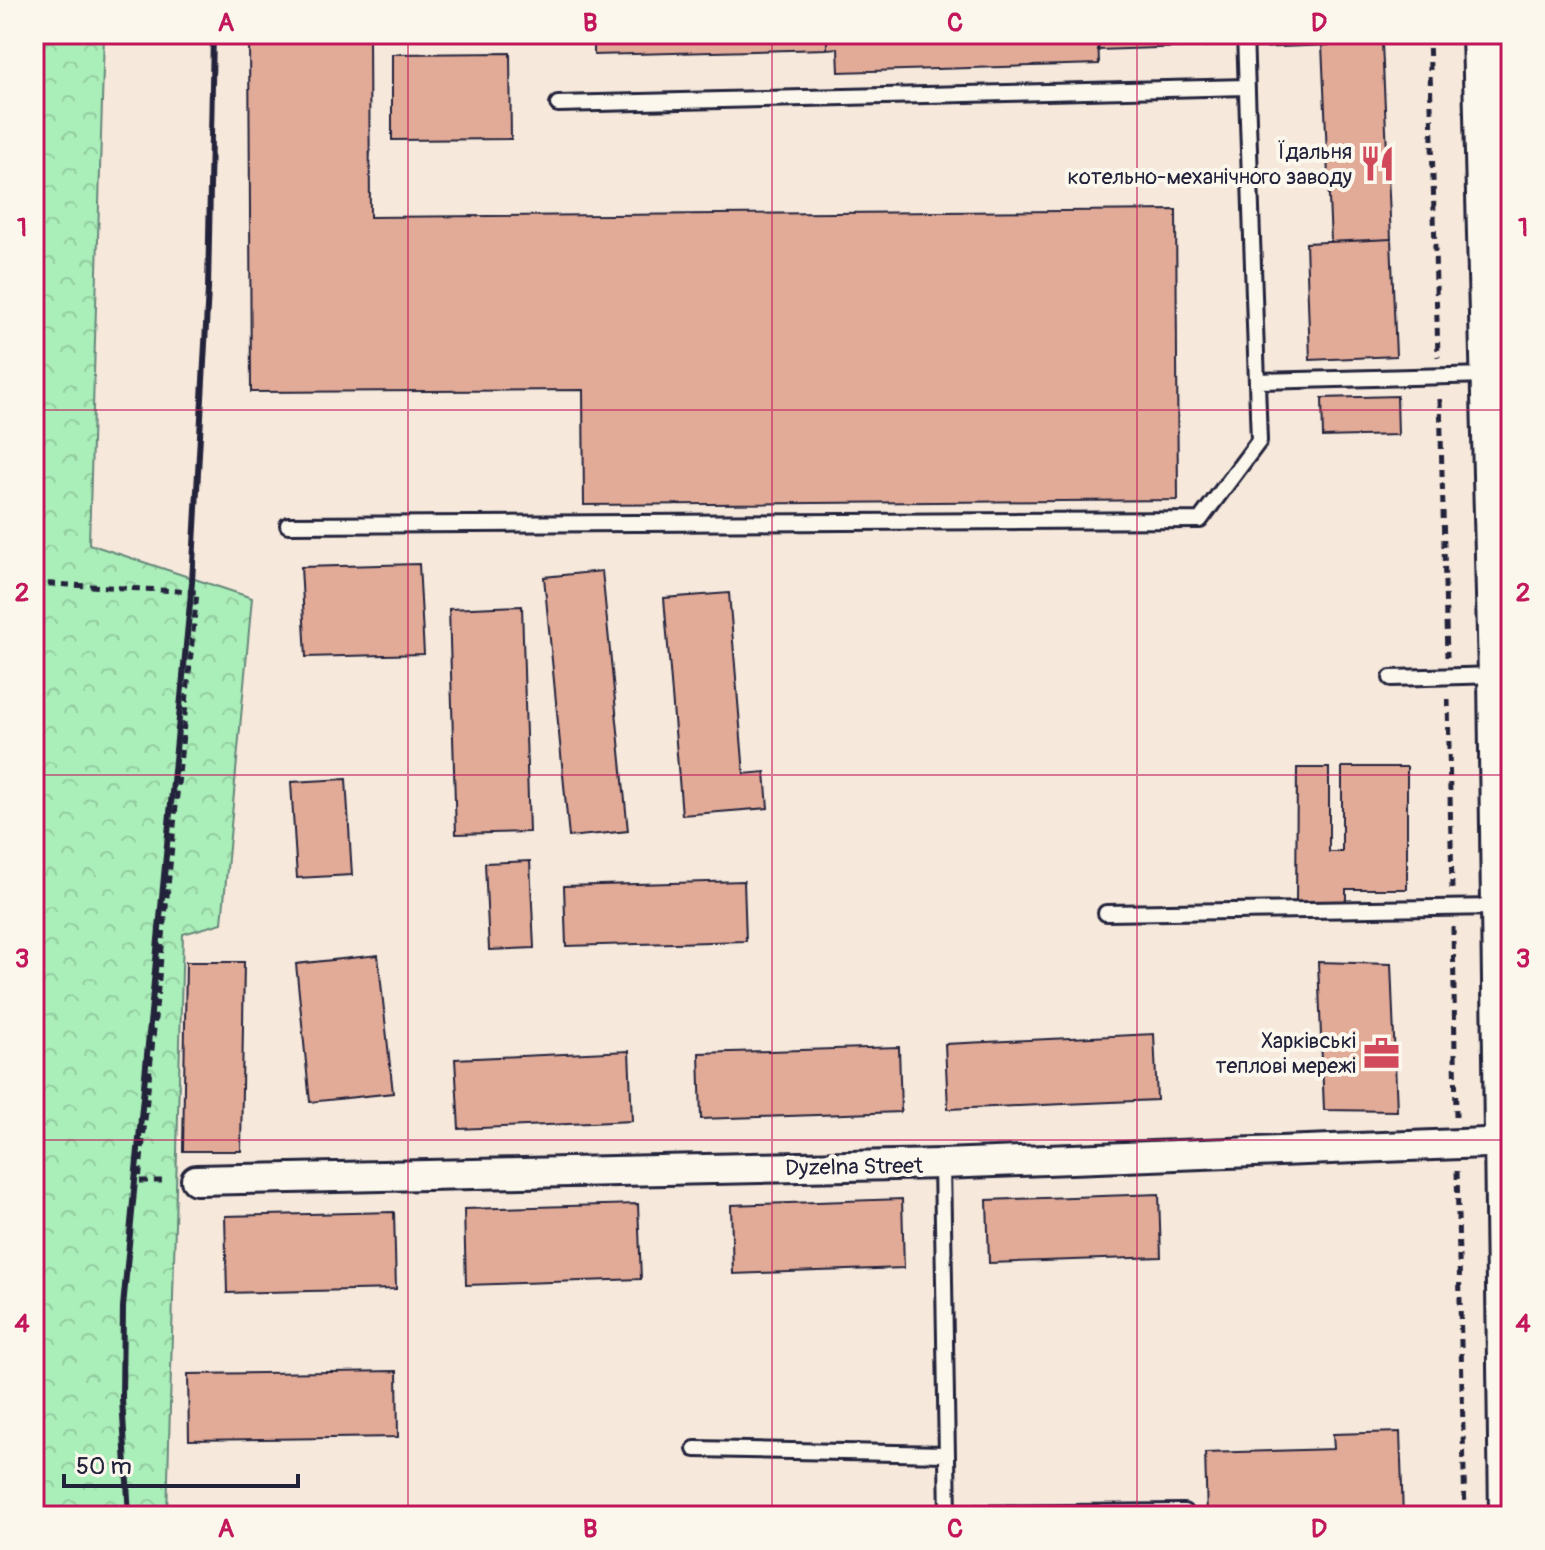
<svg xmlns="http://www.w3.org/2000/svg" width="1545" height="1550" viewBox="0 0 1545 1550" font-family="Pangolin,sans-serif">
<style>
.forest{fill:url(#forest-crowns);stroke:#66887a;stroke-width:2}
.building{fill:#e2ab98;stroke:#22223b;stroke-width:2}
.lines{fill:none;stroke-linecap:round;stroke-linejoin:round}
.lane-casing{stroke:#22223b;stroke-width:20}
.street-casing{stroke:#22223b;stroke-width:34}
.secondary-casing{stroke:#22223b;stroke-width:46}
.path{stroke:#22223b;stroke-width:5;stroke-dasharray:8 6;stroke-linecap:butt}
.lane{stroke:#fbf7ec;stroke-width:14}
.street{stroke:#fbf7ec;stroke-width:28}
.secondary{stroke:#fbf7ec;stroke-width:40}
.rail{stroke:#22223b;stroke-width:6}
.grid{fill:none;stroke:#c2185b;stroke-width:2;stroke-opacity:0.55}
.labels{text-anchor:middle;stroke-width:8;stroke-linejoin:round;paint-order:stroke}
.poi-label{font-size:22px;fill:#22223b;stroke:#fbf7ec;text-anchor:end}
.street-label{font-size:22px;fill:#22223b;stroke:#fbf7ec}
.neatline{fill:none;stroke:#c2185b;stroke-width:3}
.grid-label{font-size:26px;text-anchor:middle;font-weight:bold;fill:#c2185b}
</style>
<defs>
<pattern id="forest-crowns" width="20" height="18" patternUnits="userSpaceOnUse" patternTransform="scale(2)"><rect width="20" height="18" fill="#aaeeb9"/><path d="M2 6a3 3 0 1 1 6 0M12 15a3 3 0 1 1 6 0" fill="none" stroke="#92cca0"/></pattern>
</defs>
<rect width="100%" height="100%" fill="#f6e8db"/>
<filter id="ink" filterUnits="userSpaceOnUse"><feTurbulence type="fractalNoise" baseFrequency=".0125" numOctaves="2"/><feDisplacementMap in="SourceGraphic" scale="16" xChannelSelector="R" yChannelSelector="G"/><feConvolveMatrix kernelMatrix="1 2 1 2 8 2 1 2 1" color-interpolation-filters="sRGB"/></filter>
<g filter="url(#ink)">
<!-- forest -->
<path class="forest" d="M34,34H104L89,544L252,598L222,923L183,934L167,1516H34Z"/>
<!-- building -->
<path class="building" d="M249,34H369L370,217L1176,210L1178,500L584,505L583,390L251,392Z
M594,34H827V49L594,55Z
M827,34H1098L1099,64L839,72L838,48L827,49Z
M1098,34H1215L1216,46L1098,50Z
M1256,34H1330V45L1256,48Z
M1330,34H1382V43L1330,45Z
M1382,43L1391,239L1331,242L1322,45Z
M510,53L511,139L392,140V54Z
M1391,239L1396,356L1310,360L1306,243Z
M1397,396L1398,435L1323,437L1322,398Z
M419,564L424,654L306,657L301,567Z
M602,571L628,831L569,837L544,577Z
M729,593L744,774L765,772L768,808L682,815L664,598Z
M522,606L529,832L456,834L449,609Z
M1342,767H1407V889H1346V904H1296L1297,768H1329V852H1342Z
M346,779L352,875L297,878L291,782Z
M530,861L534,948L489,950L485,863Z
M744,881L746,941L566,946L564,886Z
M378,955L393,1093L310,1102L296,964Z
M186,962H244L241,1151H183Z
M1318,962L1391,964L1397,1111L1324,1110Z
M1154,1034L1157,1100L948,1109L945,1044Z
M899,1047L901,1112L701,1119L699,1053Z
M629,1051L632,1121L459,1129L455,1059Z
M1159,1194L1161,1257L989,1263L987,1200Z
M902,1199L904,1268L733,1274L731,1205Z
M638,1204L641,1279L466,1285L464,1209Z
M394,1212L396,1289L227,1293L225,1216Z
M397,1371L398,1437L189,1440L188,1374Z
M1400,1432L1403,1516H1207L1205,1453L1334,1449L1333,1434Z
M708,1513L867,1516H708Z"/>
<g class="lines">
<defs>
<path id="lane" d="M558,104L1246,87
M1257,381L1488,375
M288,525L1200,520L1259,441L1245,34
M1391,678L1498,675
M1106,913L1498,907
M942,1164L948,1516
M695,1449L947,1454
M948,1514L1184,1512"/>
<path id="street" d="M196,1180L942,1164L1511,1142"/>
<path id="secondary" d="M1483,34L1499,675L1510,1516"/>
</defs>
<!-- lane casing -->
<use href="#lane" class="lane-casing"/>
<!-- street casing -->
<use href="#street" class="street-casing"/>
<!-- secondary casing -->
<use href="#secondary" class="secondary-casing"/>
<!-- path -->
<path class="path" d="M1429,34L1438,357
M1440,399L1447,657
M34,583L197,592L139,1181H167
M1448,699L1452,889
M1453,927L1456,1117
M1457,1171L1465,1516"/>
<!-- lane -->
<use href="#lane" class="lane"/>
<!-- street -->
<use href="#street" class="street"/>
<!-- secondary -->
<use href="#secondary" class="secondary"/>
<!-- rail -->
<path class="rail" d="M129,1516L122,1399L123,1307L192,582L208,289L213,34"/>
</g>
</g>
<!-- grid -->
<path class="grid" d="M408,34V1516M772,34V1516M1137,34V1516M34,410H1511M34,775H1511M34,1140H1511"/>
<!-- icons -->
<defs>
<symbol id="restaurant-bare" viewBox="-9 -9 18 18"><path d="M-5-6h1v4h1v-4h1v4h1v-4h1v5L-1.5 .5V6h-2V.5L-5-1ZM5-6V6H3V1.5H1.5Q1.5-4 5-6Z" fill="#d1495b" stroke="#fbf7ec" stroke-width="2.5" paint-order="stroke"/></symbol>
<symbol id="office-bare" viewBox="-9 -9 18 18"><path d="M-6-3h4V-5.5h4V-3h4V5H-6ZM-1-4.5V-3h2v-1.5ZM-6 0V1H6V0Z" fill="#d1495b" stroke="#fbf7ec" stroke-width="2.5" paint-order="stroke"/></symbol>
</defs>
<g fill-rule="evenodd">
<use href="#restaurant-bare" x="1352" y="138" width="51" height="51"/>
<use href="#office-bare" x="1356" y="1028" width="51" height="51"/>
</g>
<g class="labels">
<!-- poi labels -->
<g class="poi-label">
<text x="1352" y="159">Їдальня<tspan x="1352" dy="25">котельно-механічного заводу</tspan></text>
<text x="1356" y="1048">Харківські<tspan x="1356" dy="25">теплові мережі</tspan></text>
</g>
<!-- street labels -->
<g class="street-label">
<text transform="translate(854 1166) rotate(-1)" y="8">Dyzelna Street</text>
</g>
</g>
<!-- margin -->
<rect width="1545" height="1550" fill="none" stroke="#fbf7ec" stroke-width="88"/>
<!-- scale -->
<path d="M64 1474v12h234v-12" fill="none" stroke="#22223b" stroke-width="4"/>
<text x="76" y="1474" font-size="24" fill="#22223b" stroke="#fbf7ec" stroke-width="6" paint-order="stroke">50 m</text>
<rect x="44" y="44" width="1457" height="1462" class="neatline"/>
<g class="grid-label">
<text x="226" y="31">A</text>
<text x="590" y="31">B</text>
<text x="955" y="31">C</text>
<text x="1319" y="31">D</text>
<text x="22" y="236">1</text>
<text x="1523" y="236">1</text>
<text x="22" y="601">2</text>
<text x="1523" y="601">2</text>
<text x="22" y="967">3</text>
<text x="1523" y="967">3</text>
<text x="22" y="1332">4</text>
<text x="1523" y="1332">4</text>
<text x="226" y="1537">A</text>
<text x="590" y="1537">B</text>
<text x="955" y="1537">C</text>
<text x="1319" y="1537">D</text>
</g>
</svg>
